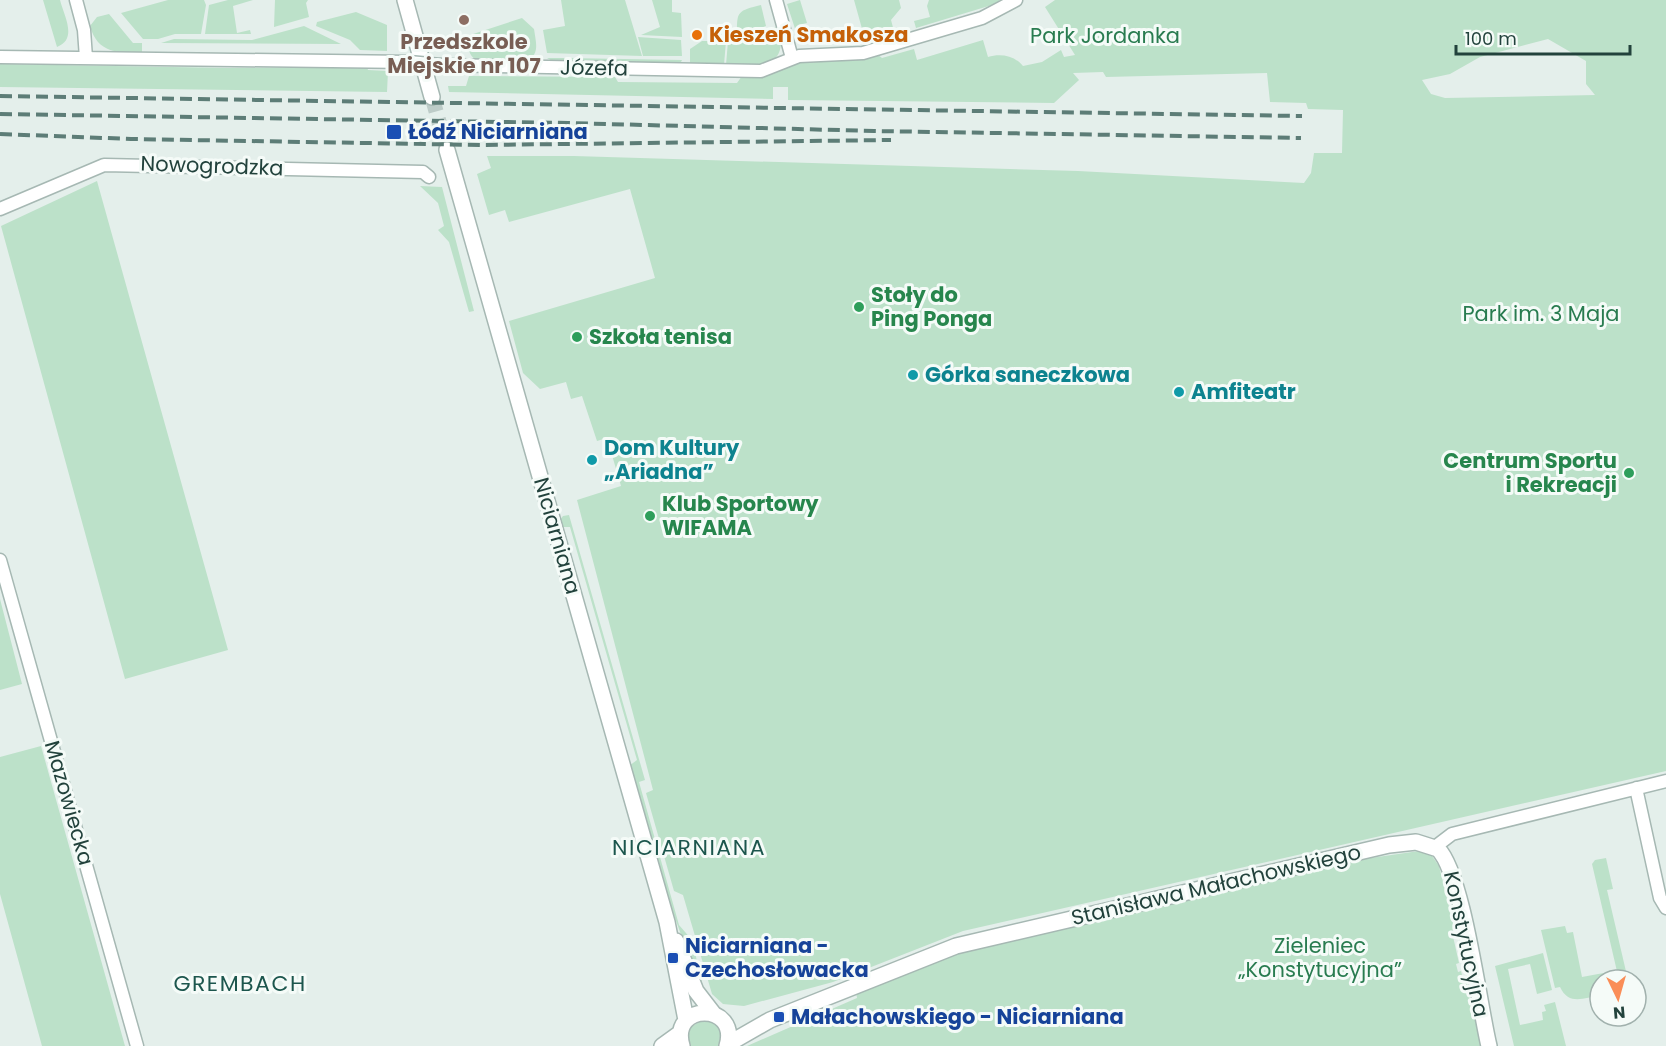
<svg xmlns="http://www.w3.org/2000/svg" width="1666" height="1046" viewBox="0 0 1666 1046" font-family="Poppins,sans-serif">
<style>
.green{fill:#bce1c9;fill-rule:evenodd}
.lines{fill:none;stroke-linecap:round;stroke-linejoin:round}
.tertiary-tunnel{stroke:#bdccc8;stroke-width:15;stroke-dasharray:15 8;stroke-linecap:butt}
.minor-casing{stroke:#a6b8b3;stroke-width:15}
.tertiary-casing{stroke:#a6b8b3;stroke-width:18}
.minor{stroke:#fff;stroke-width:12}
.tertiary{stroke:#fff;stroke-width:15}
.rail{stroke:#5d7d77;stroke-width:4;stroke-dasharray:12 6;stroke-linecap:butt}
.minor-bridge-casing{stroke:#a6b8b3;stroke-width:15;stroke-linecap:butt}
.minor-bridge{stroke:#fff;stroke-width:12}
.education-dot{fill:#8d6e63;stroke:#f5fbf8;stroke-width:2}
.food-dot{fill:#e8710a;stroke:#f5fbf8;stroke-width:2}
.transit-dot{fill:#1a4fb4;stroke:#f5fbf8;stroke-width:2}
.leisure-dot{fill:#2e9e5b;stroke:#f5fbf8;stroke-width:2}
.culture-dot{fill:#0f9aa8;stroke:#f5fbf8;stroke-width:2}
.labels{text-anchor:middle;stroke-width:6;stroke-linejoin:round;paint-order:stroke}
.food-label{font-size:21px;font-weight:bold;fill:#c56008;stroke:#f5fbf8;text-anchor:start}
.park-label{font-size:21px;fill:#297c50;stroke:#f5fbf8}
.education-label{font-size:21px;font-weight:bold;fill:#785e54;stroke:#f5fbf8}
.street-label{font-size:21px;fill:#22423c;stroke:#f5fbf8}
.transit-label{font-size:21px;font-weight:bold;fill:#164399;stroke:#f5fbf8;text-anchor:start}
.leisure-label{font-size:21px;font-weight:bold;fill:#27864d;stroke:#f5fbf8;text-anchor:start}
.culture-label{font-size:21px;font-weight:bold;fill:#0d838f;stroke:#f5fbf8;text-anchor:start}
.neighbourhood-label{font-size:22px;letter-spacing:1.5px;fill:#1c564d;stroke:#f5fbf8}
</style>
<rect width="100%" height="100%" fill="#e4efeb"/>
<!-- green -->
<path class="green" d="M43,0H60C64,16 78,39 57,47Z
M168,0H204L206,5L201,34H175L158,39H143L121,13Z
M228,0H253L233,6L237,33L250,30L251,34H205L209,5Z
M275,0H308L306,3L309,17L274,27Z
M561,0H625L642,56L547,53L543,30L565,26Z
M652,0H672V12L681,13L682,37L641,35L660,27Z
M800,0L807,23L798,25L802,40L800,44L787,4Z
M854,0H899L901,8L891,20L895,35L866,43Z
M929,0H999V1L992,5L916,28L914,21L930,17L927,6Z
M1055,0H1666V771L963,931L833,982L744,1006L723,1004L712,994L683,895L674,891L646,793L653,790L577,500L621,486L607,438L597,441L582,396L571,399L566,382L540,389L523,373L509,321L655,278L630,189L509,222L505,210L489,215L477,174L491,168L487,156H574L1078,171L1304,183L1311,173L1314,153H1342L1343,110L1308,109L1306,103L1270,102L1267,73L1106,77L1103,72L1073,73L1079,80L1054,103L788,100V87H773V99L449,92L448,86H466L469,76L615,77L618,82L737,83L742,76H765L797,62L857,60L877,54L882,58L914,49L917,60L983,40L988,57C1001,53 1015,56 1023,66L1042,62L1061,50L1064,57L1075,55L1045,7ZM1548,39L1586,61V84L1595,95L1445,98L1431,94L1422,80L1450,74L1480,57Z
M761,5L766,26L737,36C737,12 736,11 761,5Z
M356,12L387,25V51L360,50L350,40L316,26L317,22Z
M109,14L133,43H142V53C117,52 98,54 90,26L97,17Z
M522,18L534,29C536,43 540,54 527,61L476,60C466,53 470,45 467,36Z
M304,26L341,44L161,43L174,39L252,40Z
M779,26C789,71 759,65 726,65L728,41H737Z
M638,37L681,40L682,56H643Z
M702,41H726L724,65L690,64V49Z
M547,58H565L682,60L680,64L554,62Z
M0,64L229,68L367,67L368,70L388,71L387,92L0,87Z
M97,181L228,650L125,679L1,226Z
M420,186L442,187L474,311L469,312L449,242L438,230L444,226L438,203Z
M569,515L645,780L639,782L679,925L692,940L704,991C671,918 651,842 629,766L637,760L570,527H561L559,521L563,516Z
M0,599L22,684L0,690Z
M41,746L125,1046H42L0,894V757Z
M1419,851L1432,856L1439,866L1455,931L1452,932L1459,963L1456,964L1458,972L1461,971L1463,979H1466L1482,1046H747L857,998L856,992L947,956L1343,862Z
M1606,858L1613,889L1607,890L1628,980H1619L1592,864L1595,860Z
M1565,926L1567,933L1573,932L1582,977L1609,972L1612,980H1600V995C1584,998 1569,1006 1560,987L1555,988L1541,930Z
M1543,953L1552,990L1537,994L1530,964L1508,969L1520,1025L1543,1020L1542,1012L1546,1011L1544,1005L1555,1002L1566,1046H1514L1495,966Z
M704,1019L714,1021L721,1030L719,1046H691L688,1037L691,1027Z"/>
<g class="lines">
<!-- tertiary-tunnel -->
<path class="tertiary-tunnel" d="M432,97L447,150"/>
<defs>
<path id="minor" d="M76,0L84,30L86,58
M776,0L792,58
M0,57L409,62
M441,65L761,71L799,56L863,53L982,18L1016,0
M0,209L104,165L423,172L429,177
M0,560L137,1046
M1636,788L1660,898L1666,908
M1435,847L1452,834L1666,781"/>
<path id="tertiary" d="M405,0L432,97
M447,150L667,922L686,1020
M676,941L696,991L713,1013
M728,1044L770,1020L956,946L1389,845L1416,842L1438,849C1463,874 1479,1005 1489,1046
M662,1046L680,1033
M682,1046C669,1002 740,1002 727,1046"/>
</defs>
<!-- minor casing -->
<use href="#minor" class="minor-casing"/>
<!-- tertiary casing -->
<use href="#tertiary" class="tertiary-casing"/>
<!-- minor -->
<use href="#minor" class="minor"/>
<!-- tertiary -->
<use href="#tertiary" class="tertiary"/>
<!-- rail -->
<path class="rail" d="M0,96L1302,116
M0,114L568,123L874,131L1301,138
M0,134L131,139L482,145L891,140"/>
<defs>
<path id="minor-bridge" d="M409,62L441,65"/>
</defs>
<!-- minor-bridge casing -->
<use href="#minor-bridge" class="minor-bridge-casing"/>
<!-- minor-bridge -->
<use href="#minor-bridge" class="minor-bridge"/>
</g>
<!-- markers -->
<circle class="education-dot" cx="464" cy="20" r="6"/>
<circle class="food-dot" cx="697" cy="35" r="6"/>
<g class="transit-dot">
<rect x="386" y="124" width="16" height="16" rx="3"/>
<rect x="667" y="952" width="12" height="12" rx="3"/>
<rect x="773" y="1011" width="12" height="12" rx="3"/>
</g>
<g class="leisure-dot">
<circle cx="859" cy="307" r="6"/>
<circle cx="577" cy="337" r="6"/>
<circle cx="1629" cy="473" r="6"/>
<circle cx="650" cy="516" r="6"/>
</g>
<g class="culture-dot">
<circle cx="913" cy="375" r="6"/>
<circle cx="1179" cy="392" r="6"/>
<circle cx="592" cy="460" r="6"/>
</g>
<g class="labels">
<!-- food labels -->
<g class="food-label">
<text x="709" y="42">Kieszeń Smakosza</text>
</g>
<!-- park labels -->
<g class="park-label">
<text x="1105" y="43">Park Jordanka</text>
<text x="1541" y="321">Park im. 3 Maja</text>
<text x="1320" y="953">Zieleniec<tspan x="1320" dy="24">„Konstytucyjna”</tspan></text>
</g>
<!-- education labels -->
<g class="education-label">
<text x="464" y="49">Przedszkole<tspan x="464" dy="24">Miejskie nr 107</tspan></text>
</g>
<!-- street labels -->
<g class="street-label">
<text transform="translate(594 68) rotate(1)" y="7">Józefa</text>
<text transform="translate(212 166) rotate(2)" y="7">Nowogrodzka</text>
<text transform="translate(557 536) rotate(74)" y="7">Niciarniana</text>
<text transform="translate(69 803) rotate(74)" y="7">Mazowiecka</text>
<text transform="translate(1216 885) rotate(-13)" y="7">Stanisława Małachowskiego</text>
<text transform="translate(1466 944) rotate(78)" y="7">Konstytucyjna</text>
</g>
<!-- transit labels -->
<g class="transit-label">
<text x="408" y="139">Łódź Niciarniana</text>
<text x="685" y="953">Niciarniana -<tspan x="685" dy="24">Czechosłowacka</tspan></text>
<text x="791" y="1024">Małachowskiego - Niciarniana</text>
</g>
<!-- leisure labels -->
<g class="leisure-label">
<text x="871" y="302">Stoły do<tspan x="871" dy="24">Ping Ponga</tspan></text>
<text x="589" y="344">Szkoła tenisa</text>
<text x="1617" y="468" text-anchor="end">Centrum Sportu<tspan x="1617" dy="24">i Rekreacji</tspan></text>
<text x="662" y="511">Klub Sportowy<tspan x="662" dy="24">WIFAMA</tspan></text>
</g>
<!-- culture labels -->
<g class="culture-label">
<text x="925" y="382">Górka saneczkowa</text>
<text x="1191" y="399">Amfiteatr</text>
<text x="604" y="455">Dom Kultury<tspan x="604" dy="24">„Ariadna”</tspan></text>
</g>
<!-- neighbourhood labels -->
<g class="neighbourhood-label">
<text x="689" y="855">NICIARNIANA</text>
<text x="240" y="991">GREMBACH</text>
</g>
</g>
<!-- north arrow -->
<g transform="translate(1618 998) rotate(175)"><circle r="28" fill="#f5fbf8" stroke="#a1b1ad" stroke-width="1.5"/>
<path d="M0-4.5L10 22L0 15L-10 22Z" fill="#fa8d57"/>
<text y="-9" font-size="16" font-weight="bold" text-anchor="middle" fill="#22423c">N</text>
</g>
<!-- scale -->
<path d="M1456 45v9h174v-9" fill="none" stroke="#22423c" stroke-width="3"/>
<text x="1465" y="45" font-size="18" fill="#22423c" stroke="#f5fbf8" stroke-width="4.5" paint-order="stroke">100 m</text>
</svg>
